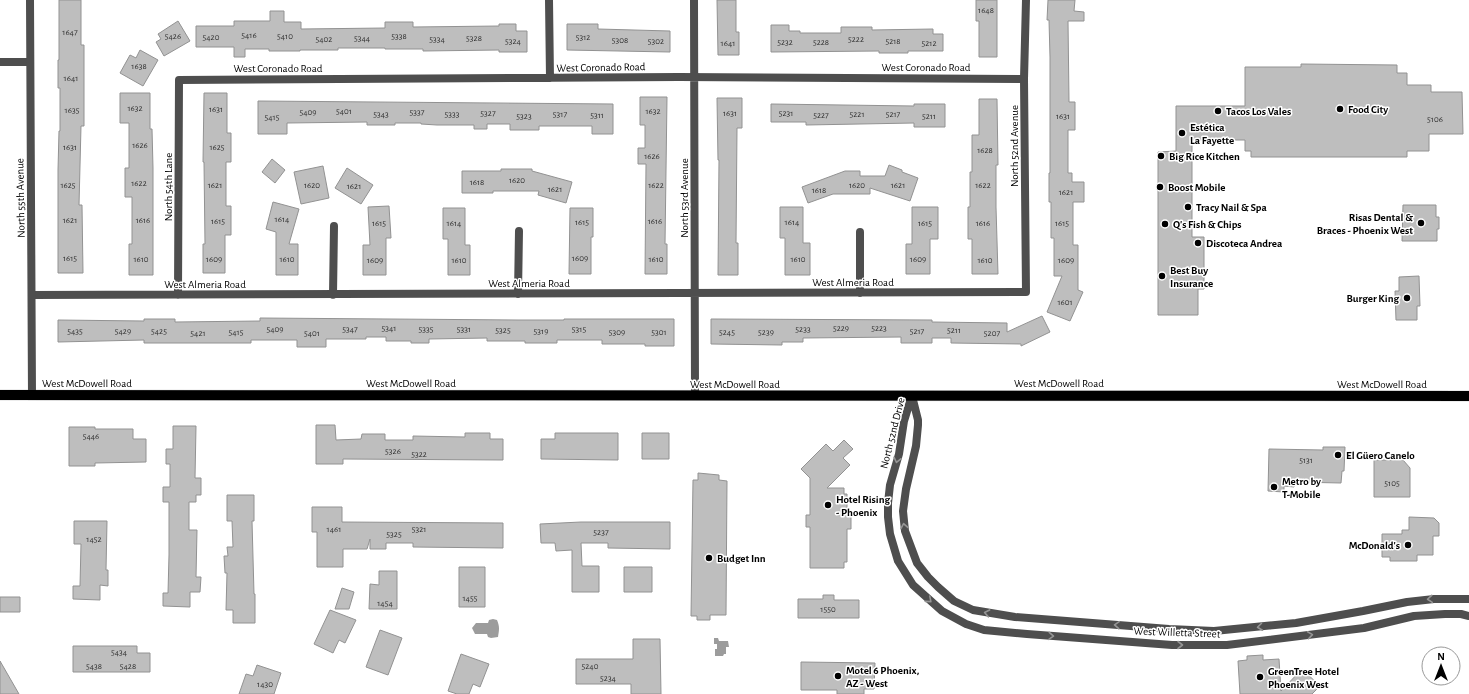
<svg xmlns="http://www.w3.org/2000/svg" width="1469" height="694" viewBox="0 0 1469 694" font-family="'Alegreya Sans',sans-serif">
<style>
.water{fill:#9c9c9c}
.building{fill:#bebebe;stroke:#929292}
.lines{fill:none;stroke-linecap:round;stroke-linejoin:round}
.primary-casing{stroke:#dbdbdb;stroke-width:11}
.minor{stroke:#4e4e4e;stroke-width:8}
.tertiary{stroke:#4e4e4e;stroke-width:8}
.primary{stroke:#000;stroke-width:10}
.oneway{stroke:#959595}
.poi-dot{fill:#000;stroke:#fff;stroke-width:1.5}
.labels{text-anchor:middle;stroke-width:3;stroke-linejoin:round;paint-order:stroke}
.number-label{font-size:9px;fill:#303030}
.street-label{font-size:11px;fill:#000;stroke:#fff}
.poi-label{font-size:11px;font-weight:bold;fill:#000;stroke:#fff;text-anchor:start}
</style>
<rect width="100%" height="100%" fill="#fff"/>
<!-- water -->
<path class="water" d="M493,619L497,620C500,627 499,630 498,637L491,638L488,637L487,634H475L472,628L476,623H488L489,620Z
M714,638H718L719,641H728L729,647H726V654H724L723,656H715V649H717V644H714Z"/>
<!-- building -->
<path class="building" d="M59,0H81V45H84V126H81L79,205H82L83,273H58V170L59,131H60V88H58V60H59Z
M717,0H736V32H739V55H718Z
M976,0H997V57H979V21H976Z
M1048,0H1075L1074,11L1084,12V21H1068L1069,102H1075V130H1068V173H1072V182H1084V202H1073V245H1078V290L1083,292L1070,321L1047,312L1062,276H1054V238H1051V202H1049V173H1050V57L1049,20H1047Z
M270,11H284V22H301V29L385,28V22H413V27L499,26V24H516V31H527V52H499V50L423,51V49H385V48H338V50H300V51H269V49H245V57H234V47H196V26H234V21H270Z
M178,21L190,41L164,56L156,42L161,39L158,34Z
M567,24H598V29L670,31V52L567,50Z
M771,25H789V31H800V33H841V27H872V30L933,29V34H943V51H908V53H879V51L771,52Z
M140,50L158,60L143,86L120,73L130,55L136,58Z
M1301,64L1397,65V73H1407V85H1431V92H1462L1463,134H1429V151H1407V157H1251V151H1245V140H1192V237H1204V289H1198V315H1158V152L1176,151V106H1245V67H1301Z
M120,93H150V129H152L153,168V275H129V244H132V197H125V168H129V123H120Z
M204,93H227V133H231V162H226V206H231V235H225V273H203V244H205L204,162H203Z
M640,97H667L665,244H667V274H645L646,164H638V148H645V125H640Z
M717,98H742V128H737L736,243H738V275H718L719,160H718Z
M979,99H997L998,165H996V207L998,274H972V239H968V207H970V172H972V135H979Z
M258,101L613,104V134H592V126H539V130H510V124H487V129H474V125H437L421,124V123H395V125H367V122L287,123V134H258Z
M771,104L914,106V104H945V127H914V123L806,125V122H771Z
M272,159L285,170L275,183L262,172Z
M889,165L902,170V172L918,178L910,201L870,188V194H833L808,203L802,187L845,171H860V176H885Z
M323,166L329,198L301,204L294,172Z
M347,168L373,185L361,204L335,188Z
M501,169H532V171L572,182L566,203L538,195L539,191H493V193H462V171H501Z
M273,202L299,209L289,244H298V275H276V232L266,229Z
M1403,205H1436V217H1439V229H1437V241H1402Z
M389,206L391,238H386V275H363V245H370L368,207Z
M780,207H803V243H810V275H785V238H780Z
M912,207H938V239H930V274H906V244H912Z
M443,208H465V245H470V275H448V239H443Z
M570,208H593V237H591V274H569Z
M1419,276L1420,306H1417V320H1396L1395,291H1399V277Z
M1042,316L1050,332L1021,346V344L951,343V338H932V343H901V337L803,338V342H782V345L711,344V319L932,320V322L1007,323V332Z
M260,318L518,320H564V319H674V346H645V344H602V340H557V343H525V341H487V338L429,339V343H411V341H386V337H366V339H326V347H297V340H251V343H144V340L58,342V320L144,321V319H175V322L260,321Z
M316,425H335L336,440L361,439L362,434H385V440H413V436L465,437V433H490V439H503V460L343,459V464H316Z
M173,426H196L195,478H201V495H196V502H189V530H197L196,577H201L200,592H190V607L163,606V593H168L169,555V502H163V487H170V464H166V449H173Z
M69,427H95V429H133V439H146V462L95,463V466H69Z
M555,433H618V460L541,459V439H555Z
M642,433H669V459H642Z
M844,440L853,449L843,458L850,465L827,488H844V494H847V515H851V529H847V562H844V568H810V527H806V515H810V478L801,469L826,444L833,451Z
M1323,447H1345L1344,471H1342L1341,483L1295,482L1294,487L1284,486V492L1268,491L1269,449L1323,450Z
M1374,460H1403L1410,468V497H1374Z
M698,473L719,475V480L727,481L726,615H710V620H697V616H691L693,480H698Z
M227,495H254V521H252L254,594H255V623H233V610H226L227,573H225L224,556H228L227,547H233L232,521H227Z
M312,507H342V522L503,523V548L413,547V543H386V549H370V539L367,549H343V567H317V532H312Z
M1409,517L1434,518L1439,523V536H1433V555H1417V561H1390V557H1382V534H1402V530H1409Z
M74,521H107L106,570H108V586L100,585V600L73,599V586H80L81,544H74Z
M581,522H670V549L608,548V543H581L582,566H599V592H572V550L556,551L555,543H541L540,524Z
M459,567H485V607H459Z
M624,567H652V592H624Z
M379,571H397V609H369L370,584L379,585Z
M342,588L354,592L349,609H335Z
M823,595H834V600H859V618H798V599H823Z
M0,597H20V612H0Z
M330,610L356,620L345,643L339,640L333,653L314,644Z
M380,630L402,638L388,675L366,667Z
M633,639H660L661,694H631V684H576V659H633Z
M73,646H137V653H150V672H73Z
M461,654L489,664L480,687L473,684L469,694H457L448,691Z
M1263,655V660L1279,659L1281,691L1302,669L1320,686L1312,694H1240L1238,661L1247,660V656Z
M0,661L19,694H0Z
M801,662L875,663L874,689H864V694H837V690H801Z
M257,665L281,673L274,694H239L246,674L253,676Z"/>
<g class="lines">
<defs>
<path id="primary" d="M0,395L1469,396"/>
</defs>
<!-- primary casing -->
<use href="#primary" class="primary-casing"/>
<!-- minor -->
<path class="minor" d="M549,0L550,78
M694,0L695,395
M0,62H29
M860,232V293
M518,294L519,231
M32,295L1026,292L1024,79L1026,0
M178,295L179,80L679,77L1024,79
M333,295L334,226
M912,395L904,421L899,454L890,485L888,503V517L890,534L898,561L913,585L942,611L966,624L984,630L1027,634L1172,645H1227L1364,628L1414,616L1445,614H1461L1469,616
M912,396L918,420V425L916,446L906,489L903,511L905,531L917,563L928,577L938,587L954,601L973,610L1015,617L1169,629L1214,631L1296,623L1363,611L1407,602L1434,599H1469"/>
<!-- tertiary -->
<path class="tertiary" d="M30,0L32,395"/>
<!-- primary -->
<use href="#primary" class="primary"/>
</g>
<!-- one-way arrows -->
<defs><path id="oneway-chevron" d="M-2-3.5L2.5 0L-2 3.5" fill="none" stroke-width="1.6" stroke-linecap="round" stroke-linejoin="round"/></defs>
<g class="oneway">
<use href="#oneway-chevron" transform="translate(897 460) rotate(103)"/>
<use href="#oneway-chevron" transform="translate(904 526) rotate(-100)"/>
<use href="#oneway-chevron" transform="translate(1430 599) rotate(175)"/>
<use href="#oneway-chevron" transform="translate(929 600) rotate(41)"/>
<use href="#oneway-chevron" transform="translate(987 613) rotate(-169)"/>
<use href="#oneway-chevron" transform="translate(1117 625) rotate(-176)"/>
<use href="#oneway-chevron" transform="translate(1260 627) rotate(173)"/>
<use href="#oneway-chevron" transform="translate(1310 635) rotate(-8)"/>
<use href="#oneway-chevron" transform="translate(1051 636) rotate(4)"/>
<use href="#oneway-chevron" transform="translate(1180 645)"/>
</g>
<!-- markers -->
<g class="poi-dot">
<circle cx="1340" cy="109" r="4"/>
<circle cx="1218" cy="111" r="4"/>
<circle cx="1182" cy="133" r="4"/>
<circle cx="1161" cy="156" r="4"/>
<circle cx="1160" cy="187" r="4"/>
<circle cx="1188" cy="207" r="4"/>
<circle cx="1421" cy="223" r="4"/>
<circle cx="1165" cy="224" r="4"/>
<circle cx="1198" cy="243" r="4"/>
<circle cx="1162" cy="276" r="4"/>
<circle cx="1407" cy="298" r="4"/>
<circle cx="1338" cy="455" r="4"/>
<circle cx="1274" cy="487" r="4"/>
<circle cx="828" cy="505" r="4"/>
<circle cx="1408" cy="545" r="4"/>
<circle cx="709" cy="558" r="4"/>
<circle cx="838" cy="676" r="4"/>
<circle cx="1260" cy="677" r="4"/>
</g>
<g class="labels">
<!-- number labels -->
<g class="number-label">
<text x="986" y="13">1648</text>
<text x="70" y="35">1647</text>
<text x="249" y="38">5416</text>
<text x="173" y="39">5426</text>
<text x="285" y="39">5410</text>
<text x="399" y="39">5338</text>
<text x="211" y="40">5420</text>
<text x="583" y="40">5312</text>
<text x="362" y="41">5344</text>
<text x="474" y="41">5328</text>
<text x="324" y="42">5402</text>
<text x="437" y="42">5334</text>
<text x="856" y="42">5222</text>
<text x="620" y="43">5308</text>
<text x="513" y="44">5324</text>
<text x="656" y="44">5302</text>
<text x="893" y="44">5218</text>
<text x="785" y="45">5232</text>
<text x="821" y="45">5228</text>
<text x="728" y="46">1641</text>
<text x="929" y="46">5212</text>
<text x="139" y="69">1638</text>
<text x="71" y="81">1641</text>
<text x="135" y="111">1632</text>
<text x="216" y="112">1631</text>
<text x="72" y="113">1635</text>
<text x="344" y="114">5401</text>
<text x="653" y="114">1632</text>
<text x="308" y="115">5409</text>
<text x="417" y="115">5337</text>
<text x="488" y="116">5327</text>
<text x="730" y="116">1631</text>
<text x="786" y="116">5231</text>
<text x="381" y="117">5343</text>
<text x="452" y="117">5333</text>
<text x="560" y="117">5317</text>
<text x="857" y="117">5221</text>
<text x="893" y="117">5217</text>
<text x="597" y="118">5311</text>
<text x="821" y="118">5227</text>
<text x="524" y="119">5323</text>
<text x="929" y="119">5211</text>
<text x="1063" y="119">1631</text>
<text x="272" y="120">5415</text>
<text x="1435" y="122">5106</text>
<text x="140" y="148">1626</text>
<text x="70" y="150">1631</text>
<text x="217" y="150">1625</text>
<text x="985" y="153">1628</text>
<text x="652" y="159">1626</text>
<text x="517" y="183">1620</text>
<text x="477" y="185">1618</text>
<text x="139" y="186">1622</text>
<text x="68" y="188">1625</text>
<text x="215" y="188">1621</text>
<text x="312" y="188">1620</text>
<text x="656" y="188">1622</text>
<text x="857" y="188">1620</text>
<text x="898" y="188">1621</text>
<text x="983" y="188">1622</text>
<text x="354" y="189">1621</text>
<text x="555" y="192">1621</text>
<text x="819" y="193">1618</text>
<text x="1066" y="195">1621</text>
<text x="282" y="222">1614</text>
<text x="70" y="223">1621</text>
<text x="143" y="223">1616</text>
<text x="218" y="224">1615</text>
<text x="655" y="224">1616</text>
<text x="582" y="225">1615</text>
<text x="792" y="225">1614</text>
<text x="379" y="226">1615</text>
<text x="454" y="226">1614</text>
<text x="925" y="226">1615</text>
<text x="983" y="226">1616</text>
<text x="1062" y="226">1615</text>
<text x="70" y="261">1615</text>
<text x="580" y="261">1609</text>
<text x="141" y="262">1610</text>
<text x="214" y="262">1609</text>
<text x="287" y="262">1610</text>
<text x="656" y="262">1610</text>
<text x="798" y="262">1610</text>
<text x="918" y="262">1609</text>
<text x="375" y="263">1609</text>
<text x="459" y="263">1610</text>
<text x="985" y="263">1610</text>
<text x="1066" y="263">1609</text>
<text x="1065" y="305">1601</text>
<text x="389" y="331">5341</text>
<text x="841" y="331">5229</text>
<text x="879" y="331">5223</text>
<text x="275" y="332">5409</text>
<text x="350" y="332">5347</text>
<text x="426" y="332">5335</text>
<text x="464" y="332">5331</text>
<text x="579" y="332">5315</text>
<text x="803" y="332">5233</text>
<text x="503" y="333">5325</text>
<text x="954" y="333">5211</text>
<text x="75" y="334">5435</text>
<text x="123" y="334">5429</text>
<text x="159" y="334">5425</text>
<text x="541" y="334">5319</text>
<text x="917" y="334">5217</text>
<text x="236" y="335">5415</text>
<text x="617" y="335">5309</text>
<text x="659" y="335">5301</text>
<text x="727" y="335">5245</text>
<text x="766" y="335">5239</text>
<text x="198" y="336">5421</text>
<text x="312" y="336">5401</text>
<text x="992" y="336">5207</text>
<text x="91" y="439">5446</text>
<text x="393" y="454">5326</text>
<text x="419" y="457">5322</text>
<text x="1306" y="463">5131</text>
<text x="1392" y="486">5105</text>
<text x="334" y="532">1461</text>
<text x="419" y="532">5321</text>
<text x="601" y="535">5237</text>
<text x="394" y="537">5325</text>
<text x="94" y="542">1452</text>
<text x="470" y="601">1455</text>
<text x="385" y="606">1454</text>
<text x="828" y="612">1550</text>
<text x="119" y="655">5434</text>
<text x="94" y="669">5438</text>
<text x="128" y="669">5428</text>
<text x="590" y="669">5240</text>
<text x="608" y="681">5234</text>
<text x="265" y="687">1430</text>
</g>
<!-- street labels -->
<g class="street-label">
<text transform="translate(601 67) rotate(-1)" y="4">West Coronado Road</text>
<text x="926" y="71">West Coronado Road</text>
<text x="278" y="72">West Coronado Road</text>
<text transform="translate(1014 146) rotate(-90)" y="4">North 52nd Avenue</text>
<text transform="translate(168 187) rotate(-90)" y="4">North 54th Lane</text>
<text transform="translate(20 198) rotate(-91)" y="4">North 55th Avenue</text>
<text transform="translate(684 198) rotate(-90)" y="4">North 53rd Avenue</text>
<text x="853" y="286">West Almeria Road</text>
<text x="529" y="287">West Almeria Road</text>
<text x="205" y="288">West Almeria Road</text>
<text x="87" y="387">West McDowell Road</text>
<text x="411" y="387">West McDowell Road</text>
<text x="1059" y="387">West McDowell Road</text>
<text x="735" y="388">West McDowell Road</text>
<text x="1382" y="388">West McDowell Road</text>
<text transform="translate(892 433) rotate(-76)" y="4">North 52nd Drive</text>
<text transform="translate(1177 632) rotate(2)" y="4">West Willetta Street</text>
</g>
<!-- poi labels -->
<g class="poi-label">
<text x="1348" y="113">Food City</text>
<text x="1226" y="115">Tacos Los Vales</text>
<text x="1190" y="131">Estética<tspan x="1190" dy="13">La Fayette</tspan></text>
<text x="1169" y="160">Big Rice Kitchen</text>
<text x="1168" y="191">Boost Mobile</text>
<text x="1196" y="211">Tracy Nail &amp; Spa</text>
<text x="1413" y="221" text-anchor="end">Risas Dental &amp;<tspan x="1413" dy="13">Braces - Phoenix West</tspan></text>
<text x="1173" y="228">Q's Fish &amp; Chips</text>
<text x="1206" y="247">Discoteca Andrea</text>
<text x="1170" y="274">Best Buy<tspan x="1170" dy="13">Insurance</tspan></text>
<text x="1399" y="302" text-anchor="end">Burger King</text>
<text x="1346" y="459">El Güero Canelo</text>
<text x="1282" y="485">Metro by<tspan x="1282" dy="13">T-Mobile</tspan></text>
<text x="836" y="503">Hotel Rising<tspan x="836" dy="13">- Phoenix</tspan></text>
<text x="1400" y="549" text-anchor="end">McDonald's</text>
<text x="717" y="562">Budget Inn</text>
<text x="846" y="674">Motel 6 Phoenix,<tspan x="846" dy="13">AZ - West</tspan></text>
<text x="1268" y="675">GreenTree Hotel<tspan x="1268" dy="13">Phoenix West</tspan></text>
</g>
</g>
<!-- north arrow -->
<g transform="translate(1441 666)"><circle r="19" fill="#ffffff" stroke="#999999"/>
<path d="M0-3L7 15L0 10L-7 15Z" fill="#000000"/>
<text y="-6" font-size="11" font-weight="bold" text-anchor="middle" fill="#000000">N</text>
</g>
</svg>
